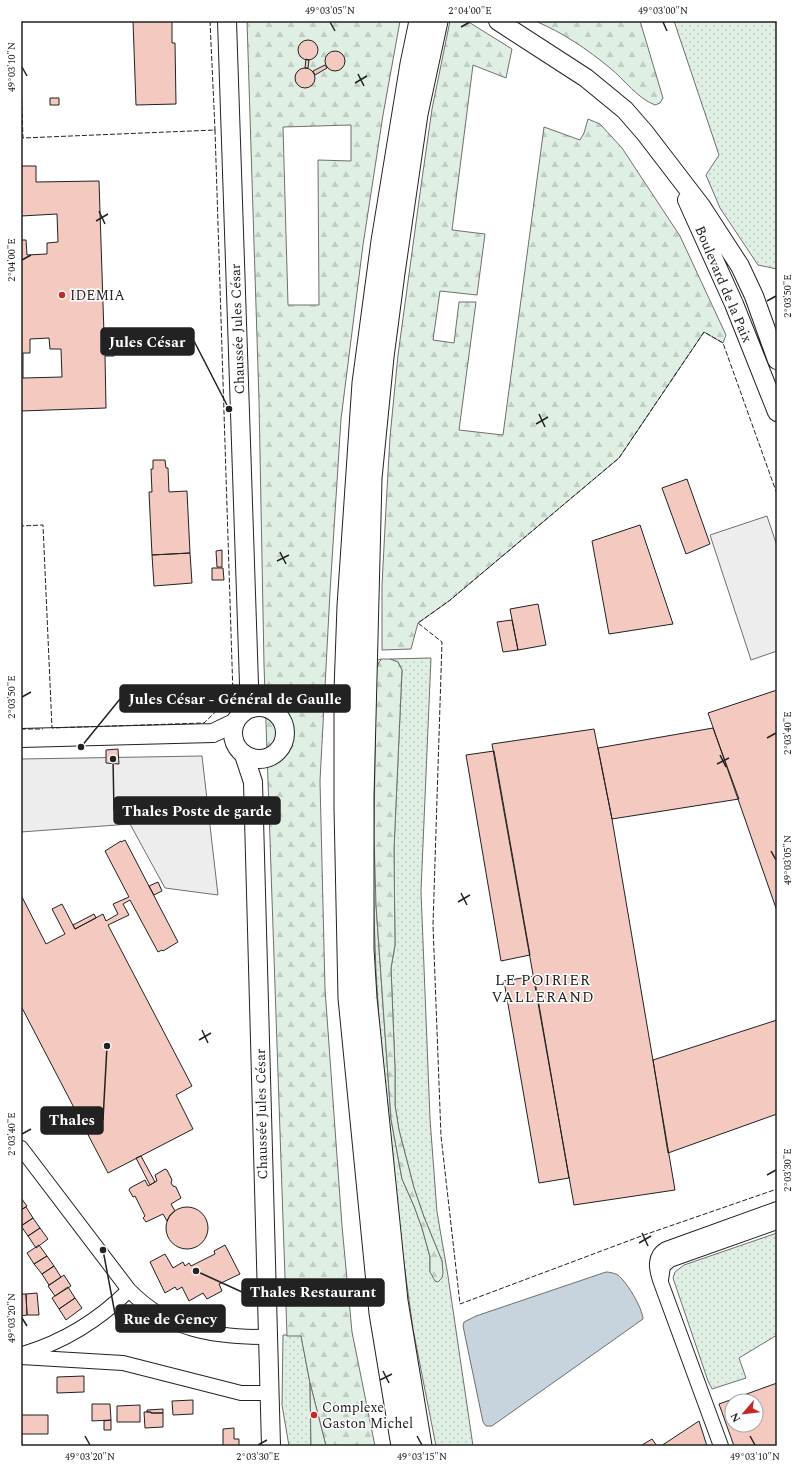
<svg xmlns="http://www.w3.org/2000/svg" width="798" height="1467" viewBox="0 0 798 1467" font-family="Spectral,serif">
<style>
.grass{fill:url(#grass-dots);stroke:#6f6f6f}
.forest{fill:url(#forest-firs);stroke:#6f6f6f;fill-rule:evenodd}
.pitch{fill:#e0efe3;stroke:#6f6f6f}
.parking{fill:#ededed;stroke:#6f6f6f}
.water{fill:#c7d3dd;stroke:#6f6f6f}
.building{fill:#f3c9c0;stroke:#222;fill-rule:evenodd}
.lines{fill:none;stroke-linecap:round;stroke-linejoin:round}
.minor-casing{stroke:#222;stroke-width:16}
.major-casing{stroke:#222;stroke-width:20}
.highway-casing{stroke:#222;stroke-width:23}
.minor{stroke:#fff;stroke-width:14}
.major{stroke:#fff;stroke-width:18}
.highway{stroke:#fff;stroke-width:21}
.fence{stroke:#222;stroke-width:1;stroke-dasharray:5 2;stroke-linecap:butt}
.ticks{fill:none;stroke:#222;stroke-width:1.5}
.poi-dot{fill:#c62828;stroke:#fff;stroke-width:1.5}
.labels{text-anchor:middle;stroke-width:3;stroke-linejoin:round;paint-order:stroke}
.street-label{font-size:14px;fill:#222;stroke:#fff}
.poi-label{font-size:14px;fill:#222;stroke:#fff;text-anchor:start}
.neighbourhood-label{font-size:15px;letter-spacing:1px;fill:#222;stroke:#fff}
.leader{fill:none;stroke:#222;stroke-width:1.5}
.callout-dot{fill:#222;stroke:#fff;stroke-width:1.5}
.callout{fill:#222;stroke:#222;stroke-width:1.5}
.callout-label{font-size:15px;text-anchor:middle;font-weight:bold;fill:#fff}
.neatline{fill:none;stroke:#222;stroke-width:1.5}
.ticks-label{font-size:10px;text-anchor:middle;fill:#222}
</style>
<defs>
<pattern id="grass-dots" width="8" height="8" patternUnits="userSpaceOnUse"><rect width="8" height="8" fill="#e0efe3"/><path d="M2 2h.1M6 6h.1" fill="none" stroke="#c0cdc2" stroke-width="1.8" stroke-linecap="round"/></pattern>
<pattern id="forest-firs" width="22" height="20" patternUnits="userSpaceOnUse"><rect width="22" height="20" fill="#e0efe3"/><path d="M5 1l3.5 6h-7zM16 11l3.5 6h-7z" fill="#c0cdc2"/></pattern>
</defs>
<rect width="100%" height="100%" fill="#fff"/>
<!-- grass -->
<path class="grass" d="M674,21H777V269L758,265L720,208L706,175L719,155Z
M431,658L421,891L430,1119L437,1212L448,1276L473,1446H436L413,1329L386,1132L376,971L372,862V661L382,659L379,662L376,905L391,1119L402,1179L414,1206L422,1228L430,1257V1272L442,1278V1261L424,1217L414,1188L399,1130L395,1105V1068L391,968L395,945L394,849L402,670L398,662L390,659Z
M777,1233V1335L739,1358L746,1378L712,1389L708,1381L673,1278L675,1272L684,1265Z
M283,1335H301L310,1383L311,1446H289L282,1405Z"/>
<!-- forest -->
<path class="forest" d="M247,21H400L383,115L363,245L341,419L330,592L320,781L325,989L342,1226L352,1332L375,1446H326L310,1383L301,1336H287L264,665L259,401ZM351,125V161L318,160L319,305H288L283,127Z
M450,21H467L512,49L506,78L473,65L452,230L485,234L477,295L440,291L433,340L454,343L459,302H476L459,430L503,435L544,127L580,140L584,133L588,119L600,124L622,148L680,236L726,335L723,343L704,332L619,458L449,601L418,623L411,649L382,650V585L386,508L390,437L398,355L421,186L432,109Z
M535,21H640L663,98L660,103L655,105C637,98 625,80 610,68C587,49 562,32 535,21Z
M382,659H390L398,662L402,670L394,849L395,945L391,968L395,1068V1105L399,1130L414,1188L424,1217L442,1261L443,1273L442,1278L438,1282L435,1281L430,1272V1257L422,1228L414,1206L402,1179L391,1119L376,905L374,836L376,671L379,662Z"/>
<!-- pitch -->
<path class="pitch" d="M310,1383L326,1446H311Z"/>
<!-- parking -->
<path class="parking" d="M767,516L777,546V651L751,660L710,535Z
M202,756L218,895L165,888L130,824L21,832V759Z"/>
<!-- water -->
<path class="water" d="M606,1272C609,1272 613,1273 616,1274C625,1278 643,1309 643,1319L492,1426H486L483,1422L463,1326L464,1322L476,1316Z"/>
<!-- building -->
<path class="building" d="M133,21H172V43H175L176,104L136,105Z
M298 50a10 10 0 1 1 20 0a10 10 0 1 1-20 0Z
M325 61a10 10 0 1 1 20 0a10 10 0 1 1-20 0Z
M306,59L309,60L308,68H305Z
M325,65L327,68L315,75L313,71Z
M295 78a10 10 0 1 1 20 0a10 10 0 1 1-20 0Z
M50,98H59V105H50Z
M21,166H36V182L99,181L104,334H114V356H105L106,408L21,411V240H26L27,255L47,254V243L58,242L57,214L21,216ZM49,338L50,349H61L62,377L23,378V353H30V339Z
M153,460H165L166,468H168L169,492L187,491L190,553L152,555L149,492H152L151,469H153Z
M687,479L710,544L686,554L662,488Z
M640,525L673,624L609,634L592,541Z
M222,550V567H217L216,551Z
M190,553L192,583L154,586L152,555Z
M212,568H223L224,580H212Z
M538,604L546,645L518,650L510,609Z
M512,620L518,650L503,652L497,622Z
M777,690V911L708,713Z
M713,728L739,799L612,819L598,748Z
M594,729L612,819L675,1190L574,1205L492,744Z
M118,749L119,764L106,763V750Z
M494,751L530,955L501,961L466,755Z
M125,840L178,942L163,951L162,950L158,952L130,900L123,904L129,915L108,925L192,1086L176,1095L193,1129L108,1173L21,1006V895L46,944L65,934L52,909L62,904L75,929L103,914L106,921L118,914L113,904L129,897L105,851L121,841V842Z
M158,882L162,891L154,895L149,886Z
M94,914L96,918L75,929L73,925Z
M534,976L569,1178L539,1183L504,981Z
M777,1020V1114L668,1153L653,1060Z
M141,1156L155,1182L150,1185L136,1158Z
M165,1169L167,1170L172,1180L171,1183L173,1186L176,1187L181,1198L171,1204L175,1211L170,1215L167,1221L163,1214L146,1222L143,1218L145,1216L135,1196L133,1197L129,1190L130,1188L145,1180L148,1186L155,1182L157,1181L155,1175Z
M21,1198L27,1206L21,1210Z
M26,1207L33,1218L21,1226V1210Z
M166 1228a21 21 0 1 1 42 0a21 21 0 1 1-42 0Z
M33,1218L40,1228L28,1236L21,1226Z
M40,1228L48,1239L36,1248L28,1236Z
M39,1245L47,1256L34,1264L27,1253Z
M225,1245L240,1274L219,1284L222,1291L207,1299L203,1293L189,1301L182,1287L177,1290L175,1287L165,1293L150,1262L165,1254L173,1268L183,1262L185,1266L189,1263L191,1266L215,1254L214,1251Z
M47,1256L54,1266L42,1274L34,1264Z
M54,1266L61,1277L49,1285L42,1274Z
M64,1275L71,1286L55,1296L48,1286Z
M68,1287L75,1298L59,1309L52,1298Z
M37,1293L39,1315H27L26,1294Z
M21,1294H26L27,1315L21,1316Z
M75,1298L82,1308L66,1320L59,1309Z
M84,1376V1392L57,1393V1377Z
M777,1383V1446H734L719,1404ZM732,1401H756V1425H732Z
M193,1400V1414L173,1415L172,1401Z
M92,1404H110L111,1420L92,1421Z
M140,1405V1422H117V1406Z
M163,1409V1413H151V1412H147V1410Z
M144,1412H151V1413H163V1427L145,1428Z
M21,1415H48V1434H21Z
M111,1420V1430H104V1421Z
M699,1421L707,1446H661Z
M234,1428V1439H239V1446H223V1429Z
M652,1439L657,1446H642V1445Z"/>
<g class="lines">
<defs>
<path id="minor" d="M21,1148L129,1290C169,1331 213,1337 267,1337
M661,1280L663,1266L670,1260L777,1222
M23,1354C63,1342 99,1320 129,1290
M21,1357L123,1363L241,1393H261
M721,1446L660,1280C656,1268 654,1256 666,1249L777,1209"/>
<path id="major" d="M227,21L249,684V693L244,711
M498,21L586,78L625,110L645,133L701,206L740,266L754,296L777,360
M687,200L734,304L777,412
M233 733a26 26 0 1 1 52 0a26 26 0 1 1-52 0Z
M21,738L213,733L234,723
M244,755L253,782L271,1446"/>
<path id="highway" d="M402,1446L380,1313L349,998L345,808V690L348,606L363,383L382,241L411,64L420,21
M421,1446L397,1301L366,998L363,949V797L371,478L383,357L394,273L417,114L437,21"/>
</defs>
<!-- minor casing -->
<use href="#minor" class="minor-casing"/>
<!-- major casing -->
<use href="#major" class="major-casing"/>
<!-- highway casing -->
<use href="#highway" class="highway-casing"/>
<!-- minor -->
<use href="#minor" class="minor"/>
<!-- major -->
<use href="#major" class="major"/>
<!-- highway -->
<use href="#highway" class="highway"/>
<!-- fence -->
<path class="fence" d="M210,21L215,130H214
M21,85L23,138L215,130L233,695L204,723L52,728L43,525L21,526
M777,494L723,343L704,332L619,458L449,601L418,623L442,642L433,925L441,1136L460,1304L644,1235L777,1189
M21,729H43"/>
</g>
<!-- ticks -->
<path class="ticks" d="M330,22L335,31M663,22L667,31M461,27L470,22M22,67L27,76M358,74L364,86M355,83L367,76M99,211L105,224M96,221L108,214M22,260L31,255M767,301L776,296M539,414L545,427M536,424L548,417M280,552L286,564M277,561L289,555M22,697L31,692M767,738L776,733M720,755L726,767M717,764L729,758M771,851L776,860M461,893L467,905M458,902L470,895M202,1030L208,1043M199,1040L211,1033M22,1134L31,1129M767,1175L776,1170M642,1233L648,1246M639,1243L651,1236M22,1318L27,1326M383,1371L389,1383M380,1380L392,1374M85,1436L90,1445M417,1436L422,1445M750,1436L755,1445M258,1445L267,1440"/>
<!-- markers -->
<g class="poi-dot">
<circle cx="62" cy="295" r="4"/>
<circle cx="314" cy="1415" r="4"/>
</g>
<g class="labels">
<!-- street labels -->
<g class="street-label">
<text transform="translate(724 284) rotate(67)" y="5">Boulevard de la Paix</text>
<text transform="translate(237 329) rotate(-92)" y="5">Chaussée Jules César</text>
<text transform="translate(261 1114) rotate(-91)" y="5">Chaussée Jules César</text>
</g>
<!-- poi labels -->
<g class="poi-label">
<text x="70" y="300">IDEMIA</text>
<text x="322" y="1412">Complexe<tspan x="322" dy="16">Gaston Michel</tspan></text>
</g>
<!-- neighbourhood labels -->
<g class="neighbourhood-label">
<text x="543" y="985">LE POIRIER<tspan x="543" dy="17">VALLERAND</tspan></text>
</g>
</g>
<!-- callouts -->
<path class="leader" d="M229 409L194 341M81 747L120 699M113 759L114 811M107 1046L103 1120M196 1271L242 1292M103 1250L116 1319"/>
<g class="callout-dot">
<circle cx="229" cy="409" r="4"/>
<circle cx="81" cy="747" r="4"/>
<circle cx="113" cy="759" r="4"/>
<circle cx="107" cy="1046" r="4"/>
<circle cx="196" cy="1271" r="4"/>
<circle cx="103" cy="1250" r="4"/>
</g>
<g class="callout">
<rect x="101" y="328" width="93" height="27" rx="4"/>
<rect x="120" y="685" width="230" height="27" rx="4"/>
<rect x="114" y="797" width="166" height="27" rx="4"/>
<rect x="41" y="1107" width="62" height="27" rx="4"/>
<rect x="242" y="1279" width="142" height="27" rx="4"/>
<rect x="116" y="1305" width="109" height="27" rx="4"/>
</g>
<g class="callout-label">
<text x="147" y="347">Jules César</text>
<text x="235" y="704">Jules César - Général de Gaulle</text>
<text x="197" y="816">Thales Poste de garde</text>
<text x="72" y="1125">Thales</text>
<text x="313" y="1297">Thales Restaurant</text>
<text x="170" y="1324">Rue de Gency</text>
</g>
<!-- border -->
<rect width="798" height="1467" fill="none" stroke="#ffffff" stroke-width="44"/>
<!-- north arrow -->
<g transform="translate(744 1413) rotate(242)"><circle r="19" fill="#ffffff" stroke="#a7a7a7"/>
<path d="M0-3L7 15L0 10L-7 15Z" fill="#c62828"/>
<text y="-6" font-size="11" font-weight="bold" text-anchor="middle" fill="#222222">N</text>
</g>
<rect x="22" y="22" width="754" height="1423" class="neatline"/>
<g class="ticks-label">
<text x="330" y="14">49°03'05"N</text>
<text x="470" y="14">2°04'00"E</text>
<text x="663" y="14">49°03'00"N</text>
<text transform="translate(11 67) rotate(-90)" y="4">49°03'10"N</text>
<text transform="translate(11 260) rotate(-90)" y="4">2°04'00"E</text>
<text transform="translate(787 296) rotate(-90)" y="4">2°03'50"E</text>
<text transform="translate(11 697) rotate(-90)" y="4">2°03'50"E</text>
<text transform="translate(787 733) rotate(-90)" y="4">2°03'40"E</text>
<text transform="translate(787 860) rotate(-90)" y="4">49°03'05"N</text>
<text transform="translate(11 1134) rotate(-90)" y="4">2°03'40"E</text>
<text transform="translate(787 1170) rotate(-90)" y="4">2°03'30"E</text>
<text transform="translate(11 1318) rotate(-90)" y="4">49°03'20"N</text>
<text x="90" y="1460">49°03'20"N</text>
<text x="258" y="1460">2°03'30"E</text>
<text x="422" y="1460">49°03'15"N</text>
<text x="755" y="1460">49°03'10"N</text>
</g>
</svg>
